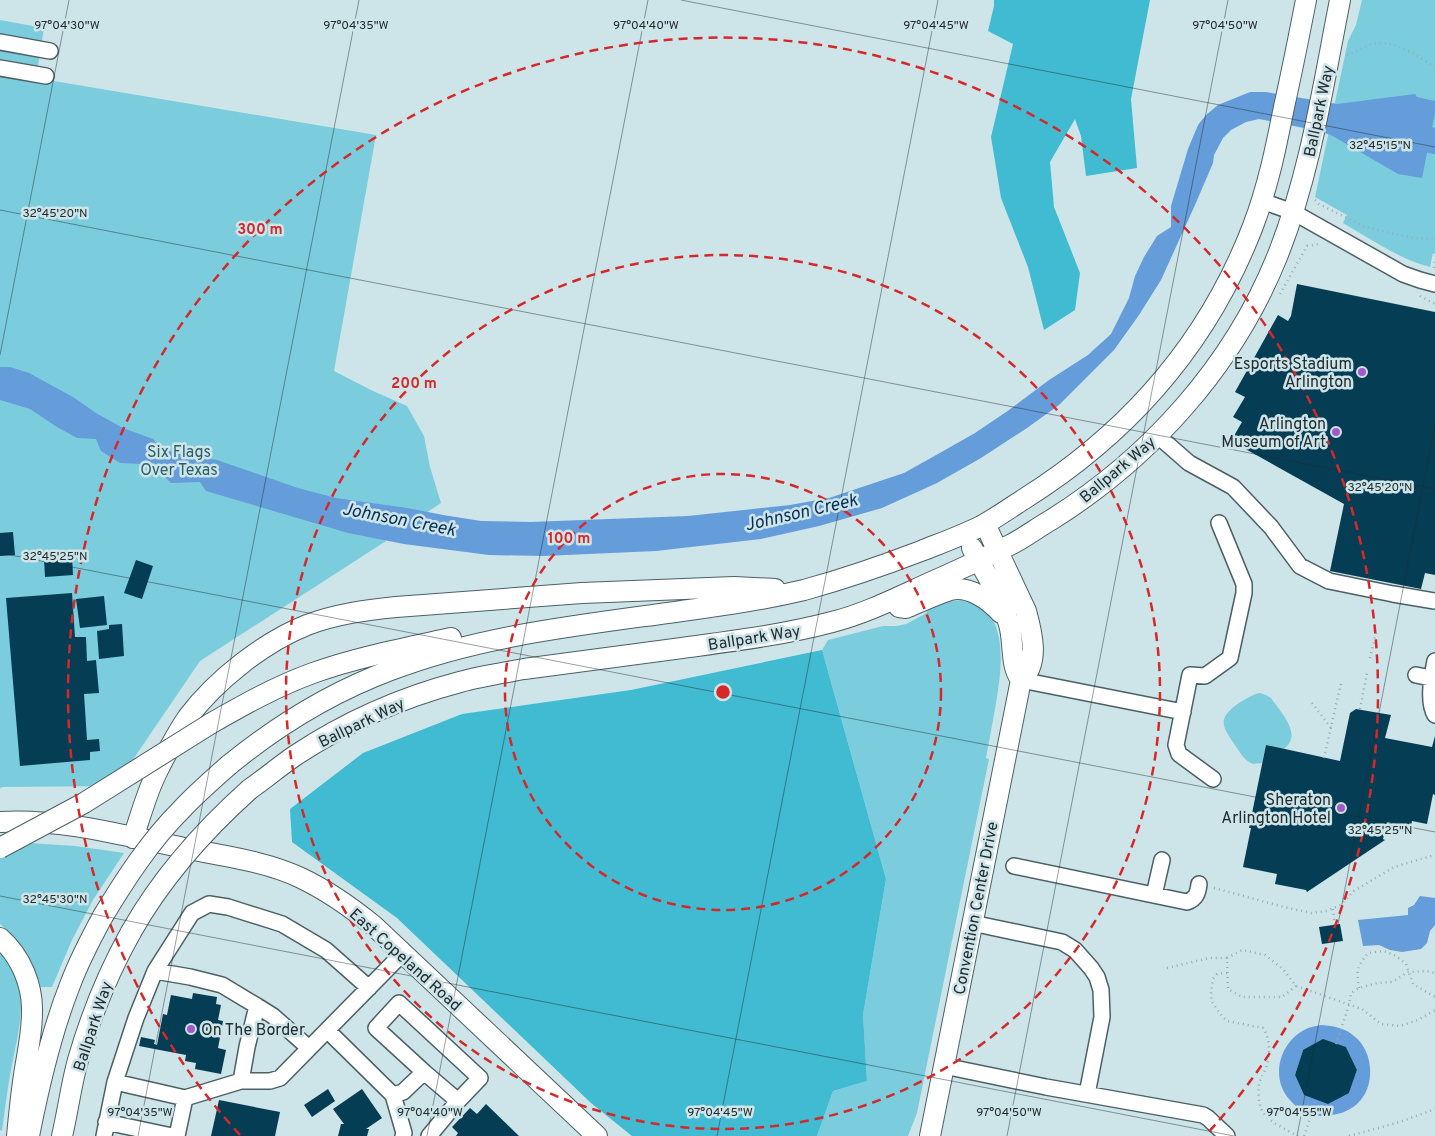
<svg xmlns="http://www.w3.org/2000/svg" width="1435" height="1136" viewBox="0 0 1435 1136" font-family="Overpass,sans-serif">
<style>
.green{fill:#7bcddd}
.forest{fill:#40bbd1}
.water{fill:#659cda;fill-rule:evenodd}
.lines{fill:none;stroke-linecap:round;stroke-linejoin:round}
.river{stroke:#659cda;stroke-width:26}
.building{fill:#053d54}
.minor-casing{stroke:#4c6064;stroke-width:18}
.major-casing{stroke:#4c6064;stroke-width:22}
.path{stroke:#9aacb1;stroke-width:2.5;stroke-dasharray:1 4;stroke-linecap:butt}
.minor{stroke:#fff;stroke-width:15}
.major{stroke:#fff;stroke-width:20}
.major-bridge-casing{stroke:#4c6064;stroke-width:22;stroke-linecap:butt}
.major-bridge{stroke:#fff;stroke-width:20}
.ticks{fill:none;stroke:#222b2d;stroke-width:1;stroke-opacity:0.45}
.ring{fill:none;stroke:#d62828;stroke-width:2.5;stroke-dasharray:9 6}
.poi-dot{fill:#a558ca;stroke:#cde4e9;stroke-width:2}
.labels{text-anchor:middle;stroke-width:5;stroke-linejoin:round;paint-order:stroke}
.street-label{font-size:16px;fill:#222b2d;stroke:#cde4e9}
.poi-label{font-size:16px;fill:#222b2d;stroke:#cde4e9;text-anchor:end}
.park-label{font-size:16px;fill:#2b5e67;stroke:#cde4e9}
.water-label{font-size:18px;font-style:italic;fill:#062f57;stroke:#cde4e9}
.ticks-label{font-size:12px;text-anchor:middle;fill:#222b2d;stroke:#cde4e9;stroke-width:5;stroke-linejoin:round;paint-order:stroke}
.centre{fill:#d62828;stroke:#cde4e9;stroke-width:2.5}
.ring-label{font-size:15px;text-anchor:middle;font-weight:bold;fill:#d62828;stroke:#cde4e9;stroke-width:5;stroke-linejoin:round;paint-order:stroke}
</style>
<rect width="100%" height="100%" fill="#cde4e9"/>
<!-- green -->
<path class="green" d="M1362,0H1435V254L1433,253L1430,267C1399,259 1371,239 1343,223L1347,215L1315,197L1348,41L1356,25Z
M0,20L44,28L36,78L376,135L334,371L373,391L407,406L424,436L430,467L441,503L385,540L386,541L200,661L115,786L3,787L0,788Z
M963,600C1013,608 1001,674 995,709C992,725 989,742 986,758L989,759L917,1113L908,1136H817L833,1091L867,1081L863,1015L886,879L822,650L828,640L883,626H897L906,624L925,614L931,607L944,602Z
M1260,693L1266,695L1271,698C1281,713 1303,734 1284,749L1266,745L1262,763L1253,764C1245,761 1241,754 1237,748C1223,727 1215,720 1239,703C1246,699 1251,695 1260,693Z
M29,843L75,846L124,853L93,900L72,940L52,987H39C33,960 21,941 0,924V857Z
M0,952C10,964 17,978 20,993C24,1015 15,1048 11,1070C7,1090 5,1110 2,1131L0,1130Z"/>
<!-- forest -->
<path class="forest" d="M994,0H1150L1131,99L1137,168L1086,176L1081,136L1075,119L1050,162L1054,207L1080,273L1075,310L1044,330L1028,267L1001,198L991,137L1013,44L988,31L994,6Z
M822,650L886,879L863,1015L867,1081L833,1091L817,1136H632L591,1103L397,918L292,842L290,809L363,753L462,714L631,690Z"/>
<!-- water -->
<path class="water" d="M1250,92H1266L1337,104L1415,94L1417,97L1435,101V113L1422,178L1398,174L1331,135L1314,130L1259,119L1246,122L1231,130L1223,138L1214,155L1213,163L1195,205L1161,280L1139,315L1114,350L1059,405L1027,428L981,458L937,483L882,508L819,526L761,539L656,551L543,556L489,555L404,544L348,533L206,491L200,482L171,483L160,472L141,464L120,463L101,451L96,439L77,438L57,427L30,409L0,400V367H10L29,373L73,397L96,413L123,428L153,439L161,449L190,456L217,460L298,488L336,498L407,508L443,515L481,521L530,522L688,516L790,505L829,498L904,473L938,454L975,433L1009,410L1049,380L1088,355L1111,334L1129,298L1135,276L1144,257L1157,236L1171,227V206L1188,149L1198,125L1206,115L1218,105Z
M1420,896L1435,898V925L1430,931L1427,943L1421,949L1402,952L1390,950L1379,945L1363,946L1358,920L1408,915V908L1414,905Z
M1322,1025C1334,1026 1345,1028 1354,1036C1374,1051 1376,1087 1357,1104C1348,1112 1337,1115 1325,1116C1311,1117 1298,1110 1289,1099C1270,1077 1280,1043 1304,1030C1309,1027 1316,1026 1322,1025ZM1346,1047L1357,1070L1349,1093L1304,1095L1295,1075L1303,1050Z"/>
<g class="lines">
<!-- river -->
<path class="river" d="M1394,132L1435,141"/>
</g>
<!-- building -->
<path class="building" d="M1297,284L1435,312V575L1425,573L1421,589L1330,571L1344,504L1231,441L1242,422L1233,417L1245,397L1235,392L1278,315L1288,321L1291,316Z
M13,532L15,555L0,556V533Z
M72,556L73,575L45,577L44,559Z
M136,560L153,566L142,599L124,593Z
M72,593L75,637H86L87,661L96,660L99,693L84,694L87,740L99,739L100,751L90,752V760L20,766L6,598Z
M104,596L107,625L80,628L76,599Z
M122,624L124,656L99,659L97,631L109,629V625Z
M1356,709L1391,715L1385,738L1432,747L1435,736V795L1433,794L1427,824L1412,821L1410,833L1395,830L1396,824L1387,822L1383,839L1385,840L1307,892L1306,890L1275,884L1277,874L1243,867L1251,828H1249L1266,745L1340,761L1350,713Z
M1340,924L1343,941L1322,944L1319,927Z
M193,993L217,997L216,1004L221,1005L218,1020L223,1021L218,1048L226,1050L221,1074L195,1069L196,1063L185,1061L186,1055L139,1046L141,1037L155,1040L154,1044L157,1045L163,1014L167,1015L171,995L192,999Z
M1323,1039L1346,1047L1357,1070L1349,1093L1328,1104L1304,1095L1295,1075L1303,1050Z
M328,1089L335,1101L312,1117L304,1105Z
M362,1089L382,1118L366,1129H369L367,1136H338L341,1124H344L333,1109Z
M219,1100L280,1112L275,1136H211Z
M486,1104L519,1136H456L458,1133L452,1127L470,1108L477,1114Z"/>
<g class="lines">
<defs>
<path id="minor" d="M0,42L50,51
M0,68L46,76
M1262,201L1293,212L1403,274L1420,280L1435,284
M1157,435L1189,463L1233,487L1271,527L1300,566L1329,581L1393,594L1435,601
M1435,661C1432,676 1427,702 1435,715
M1416,675L1435,679
M1021,680L1183,712
M1213,779L1183,757L1179,754L1176,745L1190,675L1205,676L1230,658L1244,593V584L1219,523
M1014,866L1187,902C1196,899 1198,893 1199,884
M1154,895L1162,860
M972,923L1062,942L1075,950L1091,968L1097,977L1101,990L1102,1017L1087,1094
M155,971L192,913L209,904L228,907L282,924L326,950L369,988
M327,1030L393,1095L404,1133L403,1136
M944,1066L1046,1087L1203,1115L1208,1118L1227,1136
M241,1081L247,1047L257,1006L273,1016L309,1048
M115,1082L136,1018L155,971L190,977L222,985L257,1006
M393,1095L403,1092L424,1072L458,1101L480,1078L399,1003L376,1028L424,1072
M106,1122L172,1136
M104,1136L115,1082L185,1098L241,1081H270L280,1078L403,953
M177,1136L185,1098
M429,1136L458,1101"/>
<path id="major" d="M972,548C984,571 1000,595 1008,621C1015,640 1009,664 1021,680
M899,607L906,608C920,602 935,595 950,590C969,585 989,600 1001,613
M210,724C243,705 277,686 313,673C358,657 405,648 451,638
M229,765C278,725 332,692 391,670C484,634 591,624 689,610C728,605 766,599 804,590C844,579 882,566 921,551C941,543 961,536 981,526C996,518 1010,508 1024,499C1129,433 1208,343 1253,226C1268,187 1276,147 1284,107C1292,71 1299,36 1306,0
M250,789C266,778 281,765 296,755C346,722 403,697 460,682C481,676 503,673 524,669C577,662 629,655 682,648C733,641 783,635 832,622C868,613 902,595 936,580C961,569 986,557 1010,545C1024,538 1037,528 1051,520C1150,458 1233,366 1277,257C1310,175 1323,86 1340,0
M0,822C61,818 125,836 184,848C223,856 265,861 301,878C328,891 352,908 374,926L597,1136
M133,838C141,815 147,791 158,770C167,752 177,733 188,717C216,680 264,642 307,625C336,614 366,610 396,607L582,593L734,587L775,589
M0,938C21,956 33,986 32,1013C32,1034 27,1055 24,1075C21,1095 19,1115 17,1136
M29,1136C39,1085 51,1033 70,985C79,961 91,938 103,916
M62,1136C68,1111 71,1085 78,1060C91,1015 108,973 131,932
M930,1136L1021,680C1040,663 1032,633 1026,611L985,524"/>
</defs>
<!-- minor casing -->
<use href="#minor" class="minor-casing"/>
<!-- major casing -->
<use href="#major" class="major-casing"/>
<!-- path -->
<path class="path" d="M1347,55C1356,52 1364,46 1373,44C1395,39 1417,56 1435,67
M1315,200L1319,204L1365,227L1412,238L1435,239
M1434,268L1435,260
M1280,294L1307,246L1318,244
M1420,296L1435,304
M1370,658L1376,633
M1312,703L1331,728
M1360,709L1367,673
M1324,758L1341,683
M1214,888L1284,907L1311,913L1326,911L1339,906L1354,891L1394,867L1435,855
M1333,909L1335,925
M1167,968L1209,958H1227
M1227,973L1217,974L1213,979L1211,994L1212,1002L1222,1016L1227,1021L1263,1028C1270,1038 1270,1053 1267,1065C1266,1070 1262,1074 1261,1079C1257,1086 1258,1105 1263,1112C1270,1123 1287,1130 1298,1136
M1296,986L1282,997H1242L1228,989L1227,958L1242,950L1265,955L1283,969L1296,986L1362,1009L1381,1024L1400,1026L1418,1020L1435,1010
M1359,988C1356,970 1357,967 1368,953L1384,951L1396,956L1406,964L1413,984L1435,997
M1336,1044L1349,1005L1351,993L1359,988L1377,983L1392,982L1408,972L1426,971L1435,973
M1304,1136L1316,1100
M1349,1136L1400,1122L1435,1109"/>
<!-- minor -->
<use href="#minor" class="minor"/>
<!-- major -->
<use href="#major" class="major"/>
<defs>
<path id="major-bridge" d="M0,848L84,803L210,724
M103,916C126,878 150,841 181,810C196,794 213,779 229,765
M131,932C162,877 203,831 250,789"/>
</defs>
<!-- major-bridge casing -->
<use href="#major-bridge" class="major-bridge-casing"/>
<!-- major-bridge -->
<use href="#major-bridge" class="major-bridge"/>
</g>
<!-- ticks -->
<path class="ticks" d="M681,0L1435,147M0,210L1435,489M0,355L69,0M0,553L1435,832M0,896L1234,1136M138,1136L359,0M427,1136L648,0M717,1136L938,0M1007,1136L1228,0M1297,1136L1435,424"/>
<!-- distance rings -->
<g class="ring">
<circle cx="723" cy="692" r="218"/>
<circle cx="723" cy="692" r="437"/>
<path d="M240 1135A655 655 0 1 1 1206 1135"/>
</g>
<!-- markers -->
<g class="poi-dot">
<circle cx="1362" cy="372" r="5"/>
<circle cx="1336" cy="432" r="5"/>
<circle cx="1341" cy="808" r="5"/>
<circle cx="191" cy="1029" r="5"/>
</g>
<g class="labels">
<!-- street labels -->
<g class="street-label">
<text transform="translate(1318 111) rotate(-78)" y="6">Ballpark Way</text>
<text transform="translate(1117 469) rotate(-40)" y="6">Ballpark Way</text>
<text transform="translate(754 637) rotate(-9)" y="6">Ballpark Way</text>
<text transform="translate(361 722) rotate(-26)" y="6">Ballpark Way</text>
<text transform="translate(975 908) rotate(-79)" y="6">Convention Center Drive</text>
<text transform="translate(406 959) rotate(42)" y="6">East Copeland Road</text>
<text transform="translate(92 1026) rotate(-72)" y="6">Ballpark Way</text>
</g>
<!-- poi labels -->
<g class="poi-label">
<text x="1352" y="369">Esports Stadium<tspan x="1352" dy="18">Arlington</tspan></text>
<text x="1326" y="429">Arlington<tspan x="1326" dy="18">Museum of Art</tspan></text>
<text x="1331" y="805">Sheraton<tspan x="1331" dy="18">Arlington Hotel</tspan></text>
<text x="201" y="1035" text-anchor="start">On The Border</text>
</g>
<!-- park labels -->
<g class="park-label">
<text x="179" y="457">Six Flags<tspan x="179" dy="18">Over Texas</tspan></text>
</g>
<!-- water labels -->
<g class="water-label">
<text transform="translate(801 512) rotate(-13)" y="6">Johnson Creek</text>
<text transform="translate(399 519) rotate(11)" y="6">Johnson Creek</text>
</g>
</g>
<g class="ticks-label">
<text x="356" y="29">97°04'35"W</text>
<text x="646" y="29">97°04'40"W</text>
<text x="936" y="29">97°04'45"W</text>
<text x="1225" y="29">97°04'50"W</text>
<text x="67" y="29">97°04'30"W</text>
<text x="1380" y="149">32°45'15"N</text>
<text x="55" y="217">32°45'20"N</text>
<text x="1380" y="491">32°45'20"N</text>
<text x="55" y="560">32°45'25"N</text>
<text x="1380" y="834">32°45'25"N</text>
<text x="55" y="903">32°45'30"N</text>
<text x="140" y="1116">97°04'35"W</text>
<text x="430" y="1116">97°04'40"W</text>
<text x="720" y="1116">97°04'45"W</text>
<text x="1009" y="1116">97°04'50"W</text>
<text x="1299" y="1116">97°04'55"W</text>
</g>
<circle cx="723" cy="692" r="8" class="centre"/>
<g class="ring-label">
<text x="260" y="234">300 m</text>
<text x="414" y="388">200 m</text>
<text x="569" y="543">100 m</text>
</g>
</svg>
